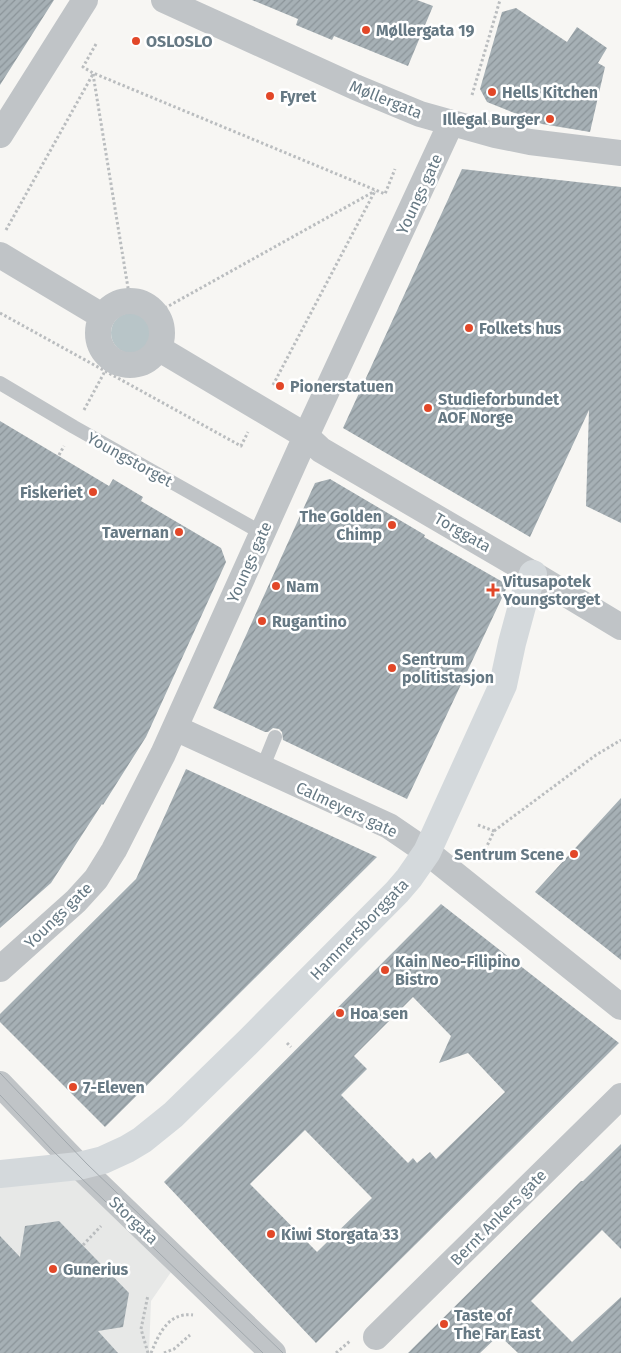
<svg xmlns="http://www.w3.org/2000/svg" width="621" height="1353" viewBox="0 0 621 1353" font-family="'Fira Sans',sans-serif">
<style>
.built{fill:#e7e8e7}
.water{fill:#b8c5c8}
.building{fill:url(#building-hatch);fill-rule:evenodd}
.lines{fill:none;stroke-linecap:round;stroke-linejoin:round}
.path{stroke:#babdbf;stroke-width:3;stroke-dasharray:2.5 2.5;stroke-linecap:butt}
.lane{stroke:#c0c4c7;stroke-width:14}
.street{stroke:#c0c4c7;stroke-width:26}
.highway{stroke:#d4d9dc;stroke-width:28}
.tram{stroke:#a1a8ad;stroke-width:1}
.poi-dot{fill:#e24728;stroke:#fff;stroke-width:2}
.labels{text-anchor:middle;stroke-width:5;stroke-linejoin:round;paint-order:stroke}
.poi-label{font-size:16px;font-weight:bold;fill:#667984;stroke:#fff;text-anchor:start}
.street-label{font-size:16px;fill:#667984;stroke:#fff}
</style>
<defs>
<pattern id="building-hatch" width="6" height="6" patternUnits="userSpaceOnUse" patternTransform="scale(1.25)"><rect width="6" height="6" fill="#a6b0b5"/><path d="M-1 1l2-2M0 6l6-6M5 7l2-2" fill="none" stroke="#8b9499"/></pattern>
</defs>
<rect width="100%" height="100%" fill="#f7f6f3"/>
<!-- built -->
<path class="built" d="M79,1166L178,1262L151,1301L149,1353H0V1174Z"/>
<!-- water -->
<path class="water" d="M111 333a20 20 0 1 1 40 0a20 20 0 1 1-40 0Z"/>
<!-- building -->
<path class="building" d="M0,0H54L0,85Z
M252,0H417L433,6L408,66L334,36L332,40L296,25L298,19Z
M516,8L567,42L577,27L607,48L598,63L605,67L590,132L542,124L487,102L480,89L502,12Z
M462,169L621,187V523L586,506L589,410L530,537L343,428Z
M0,421L109,486L113,479L143,497L141,501L221,548L226,562L146,737L103,805L102,804L51,883L0,928Z
M330,479L425,535L424,537L508,585L407,799L283,740L282,732L279,729L273,728L268,732H265L213,708L315,483Z
M186,769L377,857L105,1127L0,1022V1014L136,879Z
M621,798V960L535,892Z
M441,904L619,1043L316,1343L164,1182ZM413,997L451,1036L439,1063L468,1053L505,1092L436,1159L430,1152L417,1163L413,1158L408,1163L341,1095L367,1069L354,1056ZM305,1130L372,1198L317,1252L250,1184Z
M621,1144V1249L602,1230L531,1301L572,1342L621,1297V1353H518L499,1335L480,1353H408L581,1181H583Z
M59,1221L129,1293L123,1327L98,1331L118,1353H0V1236L20,1257L25,1226Z"/>
<g class="lines">
<!-- path -->
<path class="path" d="M96,44L83,67L93,73L385,194L395,169
M93,74L130,300
M472,95L500,0
M6,230L93,74
M91 333a40 40 0 1 1 80 0a40 40 0 1 1-80 0Z
M0,313L241,446L248,432
M156,313L375,191
M273,385L375,191
M84,410L111,360
M59,455L64,446
M478,825L494,831L481,859
M494,831L596,755L621,740
M287,1043L291,1047
M83,1245L101,1226
M148,1353L141,1329L148,1295
M151,1353C159,1334 168,1312 193,1315
M164,1353L174,1349L190,1335
M336,1353L350,1341"/>
<!-- lane -->
<path class="lane" d="M0,383L74,427L262,533
M262,769L275,737"/>
<!-- street -->
<path class="street" d="M164,0L355,87L420,114L495,135L530,142L621,153
M0,135L85,0
M0,255L102,316
M98 333a32 32 0 1 1 64 0a32 32 0 1 1-64 0Z
M158,348L306,436L321,450L533,574L621,627
M175,728L389,826L427,852L621,1007
M0,969L76,901L96,879L114,850L163,754L306,436L451,123
M0,1084L79,1166L273,1353
M376,1337L621,1096"/>
<!-- highway -->
<path class="highway" d="M0,1174L79,1166L103,1160L127,1149L142,1140L173,1115L250,1040L397,892L409,878L427,852L503,685L512,643L525,595L533,574"/>
<!-- tram -->
<path class="tram" d="M0,1073L87,1164L283,1353
M0,1095L53,1151L263,1353"/>
</g>
<!-- markers -->
<g class="poi-dot">
<circle cx="366" cy="30" r="5"/>
<circle cx="136" cy="41" r="5"/>
<circle cx="492" cy="92" r="5"/>
<circle cx="270" cy="96" r="5"/>
<circle cx="550" cy="119" r="5"/>
<circle cx="469" cy="328" r="5"/>
<circle cx="280" cy="386" r="5"/>
<circle cx="428" cy="408" r="5"/>
<circle cx="93" cy="492" r="5"/>
<circle cx="392" cy="525" r="5"/>
<circle cx="179" cy="532" r="5"/>
<circle cx="276" cy="586" r="5"/>
<path d="M490.5 582.5h5v5h5v5h-5v5h-5v-5h-5v-5h5z"/>
<circle cx="262" cy="621" r="5"/>
<circle cx="392" cy="668" r="5"/>
<circle cx="574" cy="854" r="5"/>
<circle cx="385" cy="970" r="5"/>
<circle cx="340" cy="1013" r="5"/>
<circle cx="73" cy="1087" r="5"/>
<circle cx="271" cy="1234" r="5"/>
<circle cx="53" cy="1269" r="5"/>
<circle cx="444" cy="1324" r="5"/>
</g>
<g class="labels">
<!-- poi labels -->
<g class="poi-label">
<text x="376" y="36">Møllergata 19</text>
<text x="146" y="47">OSLOSLO</text>
<text x="502" y="98">Hells Kitchen</text>
<text x="280" y="102">Fyret</text>
<text x="540" y="125" text-anchor="end">Illegal Burger</text>
<text x="479" y="334">Folkets hus</text>
<text x="290" y="392">Pionerstatuen</text>
<text x="438" y="405">Studieforbundet<tspan x="438" dy="18">AOF Norge</tspan></text>
<text x="83" y="498" text-anchor="end">Fiskeriet</text>
<text x="382" y="522" text-anchor="end">The Golden<tspan x="382" dy="18">Chimp</tspan></text>
<text x="169" y="538" text-anchor="end">Tavernan</text>
<text x="503" y="587">Vitusapotek<tspan x="503" dy="18">Youngstorget</tspan></text>
<text x="286" y="592">Nam</text>
<text x="272" y="627">Rugantino</text>
<text x="402" y="665">Sentrum<tspan x="402" dy="18">politistasjon</tspan></text>
<text x="564" y="860" text-anchor="end">Sentrum Scene</text>
<text x="395" y="967">Kain Neo-Filipino<tspan x="395" dy="18">Bistro</tspan></text>
<text x="350" y="1019">Hoa sen</text>
<text x="83" y="1093">7-Eleven</text>
<text x="281" y="1240">Kiwi Storgata 33</text>
<text x="63" y="1275">Gunerius</text>
<text x="454" y="1321">Taste of<tspan x="454" dy="18">The Far East</tspan></text>
</g>
<!-- street labels -->
<g class="street-label">
<text transform="translate(386 99) rotate(22)" y="6">Møllergata</text>
<text transform="translate(419 194) rotate(-65)" y="6">Youngs gate</text>
<text transform="translate(130 459) rotate(29)" y="6">Youngstorget</text>
<text transform="translate(463 532) rotate(30)" y="6">Torggata</text>
<text transform="translate(249 562) rotate(-66)" y="6">Youngs gate</text>
<text transform="translate(347 809) rotate(25)" y="6">Calmeyers gate</text>
<text transform="translate(58 915) rotate(-44)" y="6">Youngs gate</text>
<text transform="translate(359 929) rotate(-46)" y="6">Hammersborggata</text>
<text transform="translate(498 1217) rotate(-45)" y="6">Bernt Ankers gate</text>
<text transform="translate(134 1220) rotate(44)" y="6">Storgata</text>
</g>
</g>
</svg>
